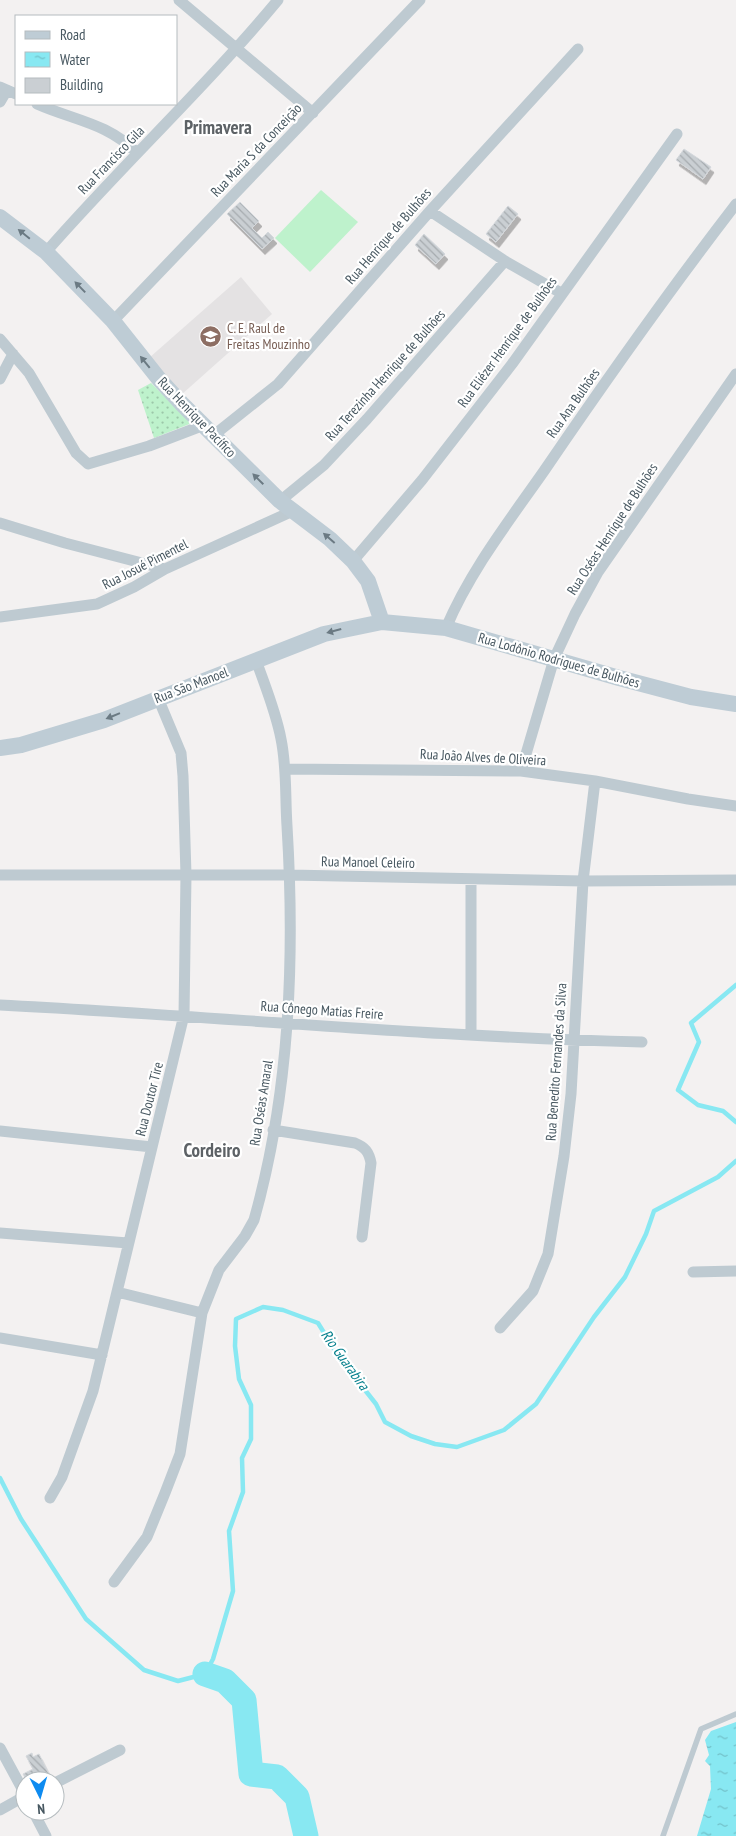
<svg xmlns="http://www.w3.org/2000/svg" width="736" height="1836" viewBox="0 0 736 1836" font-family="'PT Sans Narrow',sans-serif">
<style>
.education{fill:#e4e2e3}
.grass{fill:url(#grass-dots)}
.pitch{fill:#bef2cc}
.water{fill:url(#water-ripples)}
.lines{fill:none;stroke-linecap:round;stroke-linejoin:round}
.stream{stroke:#88e8f2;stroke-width:4.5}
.river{stroke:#88e8f2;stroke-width:25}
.building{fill:url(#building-back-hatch);stroke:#d4d8dc;filter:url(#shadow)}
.service{stroke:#becad1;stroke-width:5.5}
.minor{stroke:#becad1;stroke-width:11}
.secondary{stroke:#beccd5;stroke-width:16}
.oneway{fill:#6b7a83}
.labels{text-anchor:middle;stroke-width:4.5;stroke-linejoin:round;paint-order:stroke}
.street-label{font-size:14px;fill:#475760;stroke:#fff}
.education-label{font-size:14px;fill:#785e54;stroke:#fff;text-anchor:start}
.water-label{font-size:15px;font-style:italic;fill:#07818d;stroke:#fff}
.district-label{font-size:19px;font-weight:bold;fill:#5d6266;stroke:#fff}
</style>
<defs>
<pattern id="grass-dots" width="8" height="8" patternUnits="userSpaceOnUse" patternTransform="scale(1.25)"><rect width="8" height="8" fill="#bef2cc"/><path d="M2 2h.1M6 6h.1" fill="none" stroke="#9cc7a9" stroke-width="1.8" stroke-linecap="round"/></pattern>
<pattern id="water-ripples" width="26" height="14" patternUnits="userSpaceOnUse" patternTransform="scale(1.25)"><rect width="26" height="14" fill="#88e8f2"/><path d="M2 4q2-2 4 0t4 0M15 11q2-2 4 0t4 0" fill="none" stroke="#71bfc7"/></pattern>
<pattern id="building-back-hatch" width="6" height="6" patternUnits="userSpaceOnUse" patternTransform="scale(1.25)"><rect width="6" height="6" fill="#cacfd3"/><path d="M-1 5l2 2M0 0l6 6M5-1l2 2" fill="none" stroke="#a6abaf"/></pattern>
<filter id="shadow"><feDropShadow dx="3" dy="5.5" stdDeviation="0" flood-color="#0004"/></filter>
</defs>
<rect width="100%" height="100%" fill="#f3f1f1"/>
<!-- education -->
<path class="education" d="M241,277L272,314L181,395L149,358Z"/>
<!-- grass -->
<path class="grass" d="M151,383L192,423L154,438L138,390Z"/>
<!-- pitch -->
<path class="pitch" d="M321,190L358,222L310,272L275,238Z"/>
<!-- water -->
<path class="water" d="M736,1722V1836H697L711,1789L710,1766L705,1761L709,1755L705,1740L711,1731Z"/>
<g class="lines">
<!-- stream -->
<path class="stream" d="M736,985L691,1023L699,1042L678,1090L698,1105L723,1111L736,1122
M0,1478L21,1519L86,1619L144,1670L178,1681L205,1674L213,1659L233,1591L229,1531L243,1492L242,1458L251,1439V1405L239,1379L235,1346L236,1319L263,1307L283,1310L318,1323L339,1357L376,1404L385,1422L411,1436L435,1444L457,1447L504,1430L536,1404L594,1317L625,1277L646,1234L654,1211L718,1177L736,1161"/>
<!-- river -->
<path class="river" d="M205,1674L225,1681L244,1700L251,1774L277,1777L297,1797L306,1836"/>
</g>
<!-- building -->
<path class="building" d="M684,149L711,167L703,179L676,160Z
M240,202L259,221L252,228L262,238L268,232L274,238L262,249L227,214Z
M508,206L518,214L496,242L486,234Z
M424,234L445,254L436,264L415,245Z
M32,1753L33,1757L39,1754L49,1774L35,1781H27L23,1774L33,1769L26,1756Z"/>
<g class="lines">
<!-- service -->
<path class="service" d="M663,1836L701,1729L736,1714"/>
<!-- minor -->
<path class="minor" d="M179,0L313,113
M0,87L16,94
M0,102L7,90
M37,104C73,120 108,123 137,153
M430,211L505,261L561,293
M46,252C121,166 205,88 278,0
M113,321L420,0
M0,339L29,373L76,453L88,464L149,446L204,425
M0,379L13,354
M214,435L278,384L430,211L578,49
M280,501L324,465L367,419L505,261
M0,523L65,543L165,569
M353,561L422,480L512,364L677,134
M0,617L97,604L134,587L165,569L295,510
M446,628C470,571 509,521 544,471C606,380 669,291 736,204
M286,769L521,771L595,781L688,799L736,806
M521,771L554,659L575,614L598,572L736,374
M0,875H290L583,881L736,880
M0,1005C214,1016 427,1037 642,1042
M471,1035V879
M273,1130L355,1143C365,1147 369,1152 371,1163L362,1237
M0,1131L152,1147
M0,1233L128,1243
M693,1272L736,1271
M117,1292L202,1313
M500,1328L533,1291L548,1254L564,1156L571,1094L583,881L595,781
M0,1338L102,1355
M50,1498L62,1477L93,1391L184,1015L186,875L183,776L181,753L158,698
M114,1582L147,1537L165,1493L180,1454L202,1313L219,1270L245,1236L254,1220C290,1092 295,958 287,826C285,796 287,768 281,739C276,712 265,686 256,660
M0,1748L25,1794
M55,1783L120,1750
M0,1810L25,1796
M33,1811L46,1836"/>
<!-- secondary -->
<path class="secondary" d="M0,217L46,252L113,321L159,379L182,404L280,501L330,539L353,561L368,581L382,622
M0,748L21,745L104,720L324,634L382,622L446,628L619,678L691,697L736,704"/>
</g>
<!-- one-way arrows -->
<defs><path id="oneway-solid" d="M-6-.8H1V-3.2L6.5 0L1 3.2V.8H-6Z" transform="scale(1.25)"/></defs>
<g class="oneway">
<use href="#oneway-solid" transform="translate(24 234) rotate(-141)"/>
<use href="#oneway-solid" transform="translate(80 287) rotate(-134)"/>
<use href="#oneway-solid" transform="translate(145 362) rotate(-129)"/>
<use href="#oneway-solid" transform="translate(258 479) rotate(-135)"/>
<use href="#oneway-solid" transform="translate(329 538) rotate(-139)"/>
<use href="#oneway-solid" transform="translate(334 631) rotate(165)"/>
<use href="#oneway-solid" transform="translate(113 716) rotate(158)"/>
</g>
<!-- icons -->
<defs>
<symbol id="school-disc" viewBox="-11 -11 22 22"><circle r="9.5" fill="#8d6e63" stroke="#fff"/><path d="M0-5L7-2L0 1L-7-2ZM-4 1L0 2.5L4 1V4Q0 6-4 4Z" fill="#fff"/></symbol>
</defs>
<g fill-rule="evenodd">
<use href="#school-disc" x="198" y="324" width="25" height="25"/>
</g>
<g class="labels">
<!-- street labels -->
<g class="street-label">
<text transform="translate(256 150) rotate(-46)" y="5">Rua Maria S da Conceição</text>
<text transform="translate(111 160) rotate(-46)" y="5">Rua Francisco Gila</text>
<text transform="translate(388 236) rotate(-49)" y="5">Rua Henrique de Bulhões</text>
<text transform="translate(507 342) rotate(-54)" y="5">Rua Eliézer Henrique de Bulhões</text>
<text transform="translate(385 375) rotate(-48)" y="5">Rua Terezinha Henrique de Bulhões</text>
<text transform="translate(573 403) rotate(-55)" y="5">Rua Ana Bulhões</text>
<text transform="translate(197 417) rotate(46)" y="5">Rua Henrique Pacífico</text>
<text transform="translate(612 529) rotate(-57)" y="5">Rua Oséas Henrique de Bulhões</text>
<text transform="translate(145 564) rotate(-27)" y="5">Rua Josué Pimentel</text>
<text transform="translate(559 660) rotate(16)" y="5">Rua Lodônio Rodrigues de Bulhões</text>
<text transform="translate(191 685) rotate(-21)" y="5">Rua São Manoel</text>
<text transform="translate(483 757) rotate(3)" y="5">Rua João Alves de Oliveira</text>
<text transform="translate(368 862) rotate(1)" y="5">Rua Manoel Celeiro</text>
<text transform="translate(322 1010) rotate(4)" y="5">Rua Cônego Matias Freire</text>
<text transform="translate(556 1062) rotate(-86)" y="5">Rua Benedito Fernandes da Silva</text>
<text transform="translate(149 1099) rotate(-76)" y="5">Rua Doutor Tire</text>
<text transform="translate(261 1103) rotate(-81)" y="5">Rua Oséas Amaral</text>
</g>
<!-- education labels -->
<g class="education-label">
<text x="227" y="333">C. E. Raul de<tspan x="227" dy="16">Freitas Mouzinho</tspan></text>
</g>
<!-- water labels -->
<g class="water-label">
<text transform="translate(345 1360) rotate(54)" y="5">Rio Guarabira</text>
</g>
<!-- district labels -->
<g class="district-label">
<text x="218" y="134">Primavera</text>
<text x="212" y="1157">Cordeiro</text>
</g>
</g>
<!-- legend -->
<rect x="15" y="15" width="162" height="90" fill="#ffffff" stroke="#b5bcbf"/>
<rect x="25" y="31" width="25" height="8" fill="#beccd5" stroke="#b5bcbf"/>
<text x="60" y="40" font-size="15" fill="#475760">Road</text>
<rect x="25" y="52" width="25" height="15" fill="url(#water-ripples)" stroke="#b5bcbf"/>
<text x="60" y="65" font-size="15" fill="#475760">Water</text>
<rect x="25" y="78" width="25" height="15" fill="#cacfd3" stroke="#b5bcbf"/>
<text x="60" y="90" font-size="15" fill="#475760">Building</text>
<!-- north arrow -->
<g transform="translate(40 1796) rotate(175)"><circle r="24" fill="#ffffff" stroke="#b5bcbf"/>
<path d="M0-4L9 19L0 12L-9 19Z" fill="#0e8bf0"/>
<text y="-8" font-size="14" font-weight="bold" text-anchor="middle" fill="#475760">N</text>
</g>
</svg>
